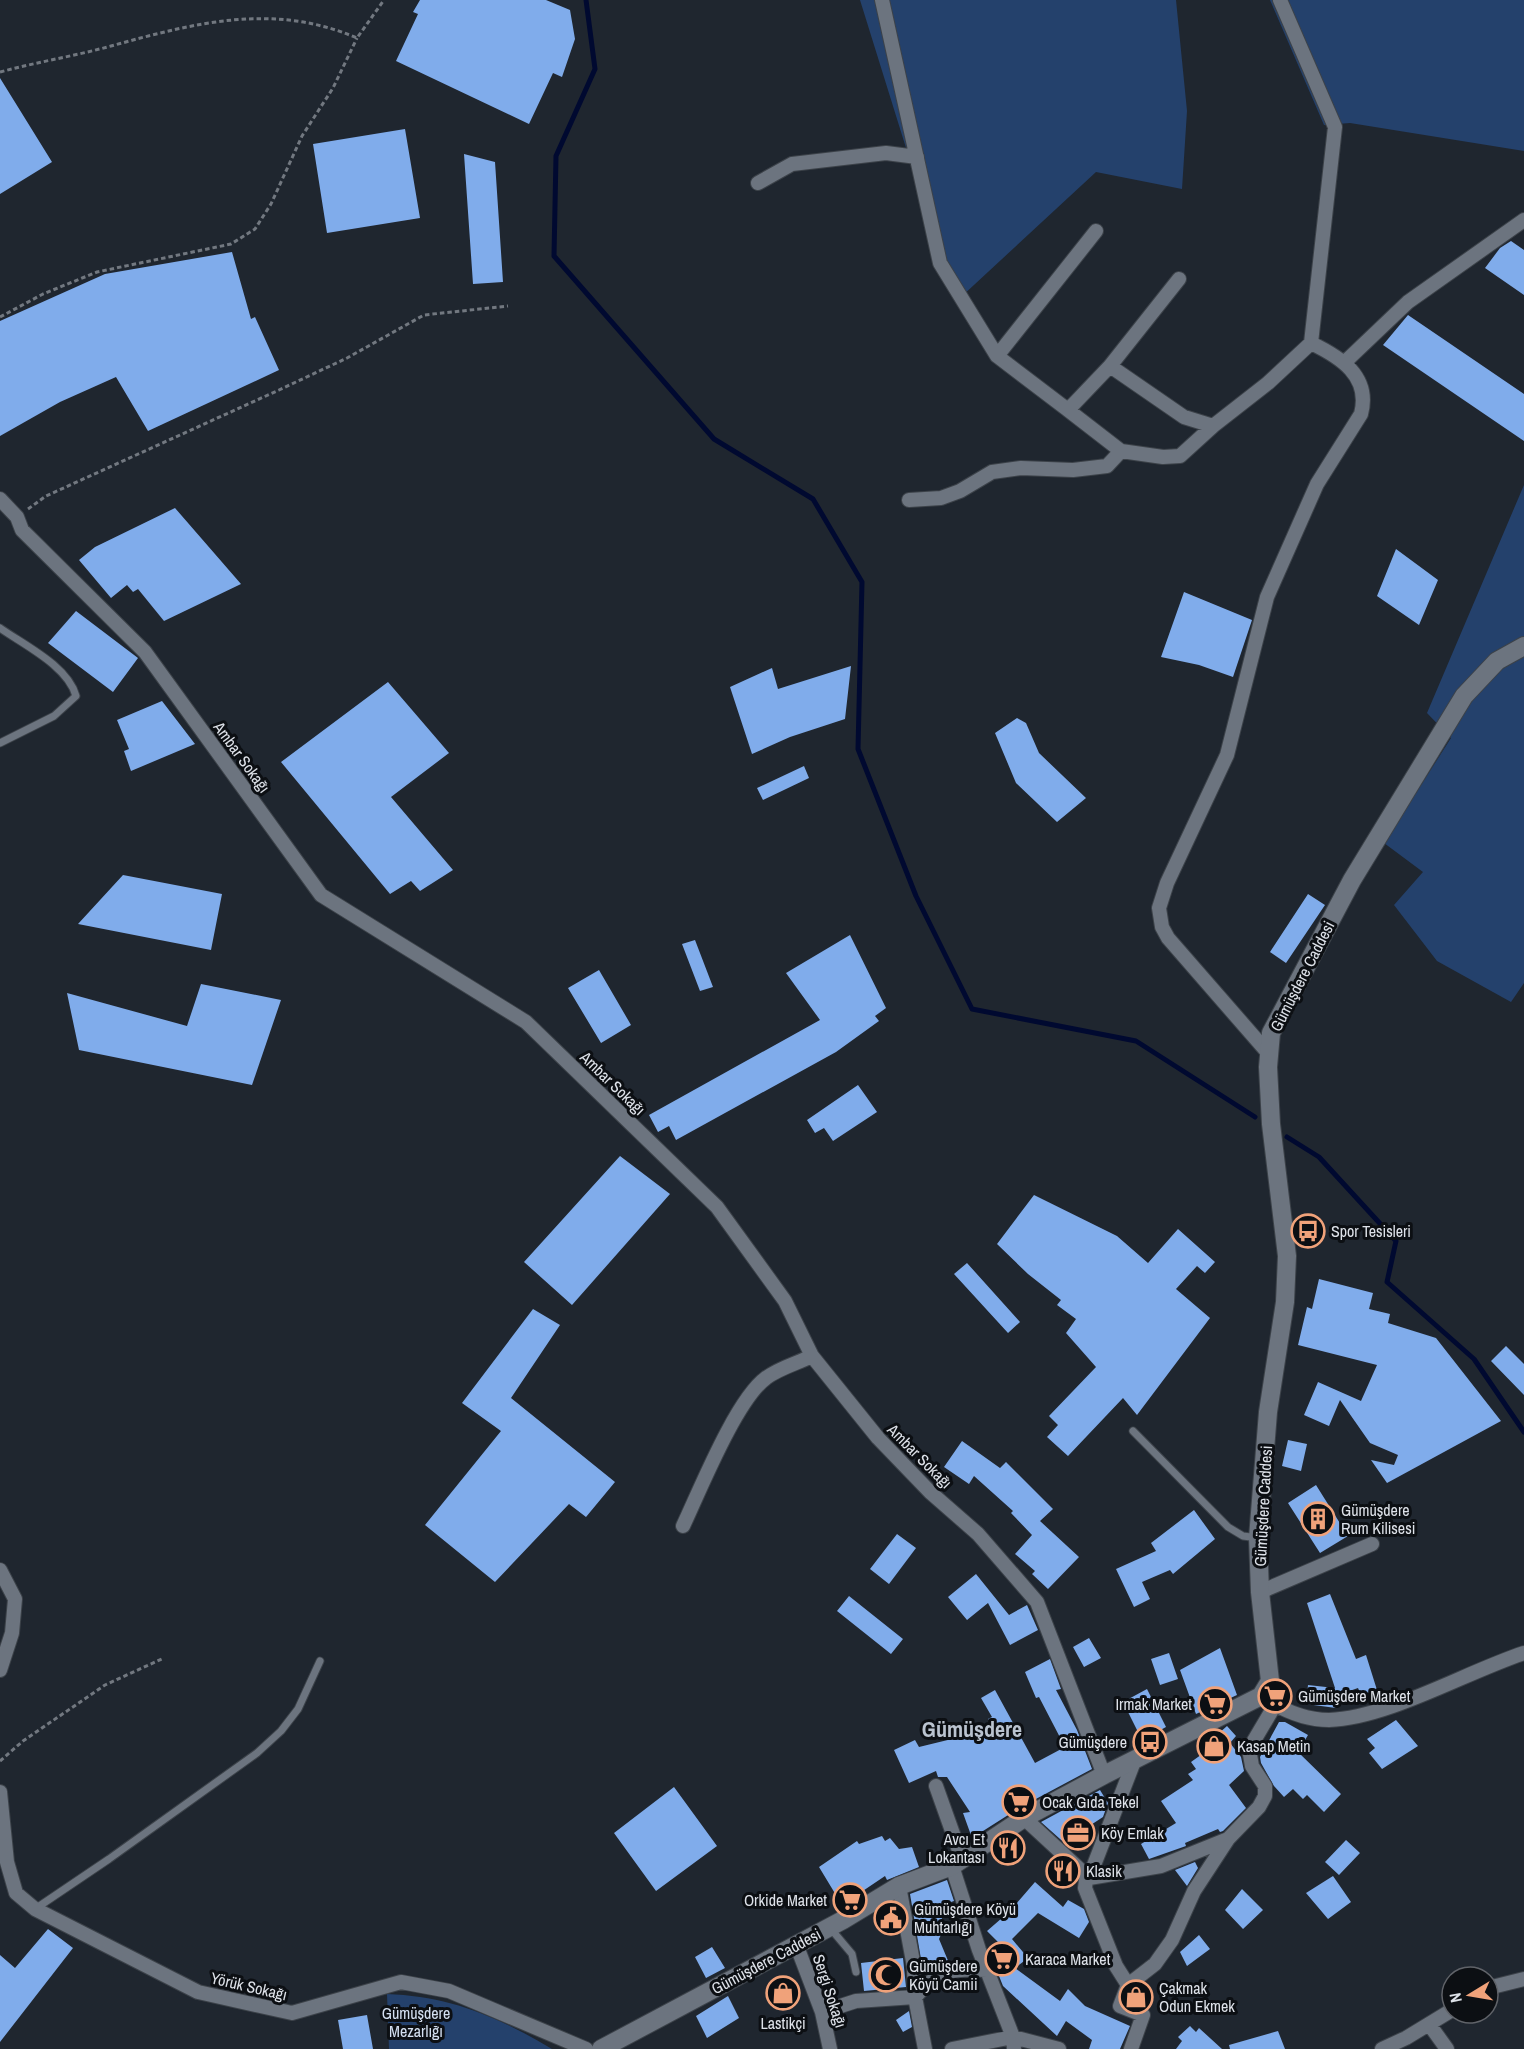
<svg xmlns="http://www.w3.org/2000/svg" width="1524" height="2049" viewBox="0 0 1524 2049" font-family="'Archivo Narrow',sans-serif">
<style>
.green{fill:#24416c}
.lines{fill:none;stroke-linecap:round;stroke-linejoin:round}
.stream{stroke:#000930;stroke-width:5}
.building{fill:#80aceb}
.service-casing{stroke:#3c4249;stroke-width:9}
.minor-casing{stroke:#3c4249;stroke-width:16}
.tertiary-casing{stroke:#3c4249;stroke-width:20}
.path{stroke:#727880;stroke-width:3;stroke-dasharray:4.5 3;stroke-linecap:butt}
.service{stroke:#6c747f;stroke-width:7}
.minor{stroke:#6c747f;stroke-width:14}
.tertiary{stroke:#6c747f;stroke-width:18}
.labels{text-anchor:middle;stroke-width:6;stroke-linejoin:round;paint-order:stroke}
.street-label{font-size:16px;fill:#dee2e9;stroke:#0c0f13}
.poi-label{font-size:16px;fill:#dee2e9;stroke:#0c0f13;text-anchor:start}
.park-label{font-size:16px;fill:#d4e0f1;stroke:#0c0f13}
.district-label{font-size:22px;font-weight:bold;fill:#bac3cf;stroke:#0c0f13}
</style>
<rect width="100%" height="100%" fill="#1f262f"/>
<!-- green -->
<path class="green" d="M860,0H1176L1187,111L1182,189L1096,172L961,297L925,209Z
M1270,0H1524V151L1350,123L1324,125Z
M1524,485V983L1511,1002L1437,961L1394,905L1423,872L1384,843L1451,738L1427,713Z
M387,1994C449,1996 499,2017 552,2049H389Z"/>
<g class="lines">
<!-- stream -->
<path class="stream" d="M586,0L595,69L556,156L554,256L714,439L813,499L862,582L858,749L916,896L972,1009L1136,1041L1255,1117
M1287,1137L1319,1157L1396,1241L1387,1282L1474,1359L1524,1432"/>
</g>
<!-- building -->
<path class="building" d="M420,0H546L570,10L575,39L562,77L553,73L529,124L396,61L418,14L413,12Z
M0,78L52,162L0,194Z
M405,129L420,218L327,233L313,144Z
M464,154L495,162L503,282L473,284Z
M1511,241L1524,250V295L1485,268L1500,248Z
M232,252L251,319L255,317L279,370L148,431L116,377L60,402L0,436V321L105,274Z
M1408,315L1524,394V441L1383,345Z
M175,508L241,584L164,621L138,589L133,592L127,585L111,598L79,560L95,547Z
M1396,549L1438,580L1419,625L1377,596Z
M1184,592L1252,620L1233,677L1199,665L1161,657Z
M76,611L138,658L113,692L48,643Z
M851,666L845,719L790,737L752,754L730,687L772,668L778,689Z
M388,682L449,753L391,797L453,870L420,891L411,881L390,894L281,762Z
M162,701L195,744L131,771L124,751L129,749L117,720Z
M1017,718L1026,723L1039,753L1086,798L1057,822L1016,783L995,733Z
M804,766L809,778L763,800L757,788Z
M123,875L222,894L211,950L78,924Z
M1308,894L1325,905L1286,963L1270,952Z
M850,935L886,1008L875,1016L879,1021L836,1052L676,1140L669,1126L658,1132L649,1115L820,1020L786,973Z
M695,940L713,987L700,991L682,944Z
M599,970L631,1025L601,1043L568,988Z
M201,984L281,1000L252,1085L79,1050L67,993L187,1026Z
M858,1085L877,1112L833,1141L824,1128L815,1133L807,1120Z
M620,1156L670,1194L572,1305L524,1262Z
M1034,1195L1117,1236L1148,1263L1178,1229L1215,1262L1205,1273L1197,1266L1176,1289L1210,1318L1137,1415L1123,1398L1068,1456L1047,1437L1058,1425L1049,1416L1096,1367L1066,1333L1076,1319L1057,1305L1061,1300L1028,1274L997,1244Z
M967,1263L1020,1322L1008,1333L954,1274Z
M1319,1279L1373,1293L1369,1309L1390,1314L1388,1323L1436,1338L1501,1421L1387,1483L1371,1460L1394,1465L1398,1455L1370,1443L1340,1400L1329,1426L1304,1415L1318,1382L1361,1401L1377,1365L1298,1345L1307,1307L1312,1309Z
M533,1309L560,1325L511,1398L615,1482L586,1517L569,1504L495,1582L425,1525L501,1431L462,1403Z
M1506,1346L1524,1364V1395L1491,1361Z
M1288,1440L1307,1444L1301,1471L1282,1466Z
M962,1441L1000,1468L1006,1462L1053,1509L1040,1521L1079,1557L1048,1589L1032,1574L1035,1571L1015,1554L1032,1535L1011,1513L1013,1511L974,1476L969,1484L944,1467Z
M1316,1485L1348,1536L1320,1553L1288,1503Z
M1194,1510L1215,1539L1173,1574L1170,1570L1142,1582L1150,1599L1134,1607L1116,1569L1156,1551L1151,1543Z
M897,1534L916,1548L889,1584L870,1569Z
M976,1574L1009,1615L1027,1605L1038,1630L1010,1645L988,1603L967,1620L948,1597Z
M1330,1594L1356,1659L1366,1655L1377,1690L1361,1695L1358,1688L1338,1695L1336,1708L1306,1704L1308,1685L1335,1688L1307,1603Z
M849,1596L903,1639L891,1654L837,1611Z
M1089,1638L1101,1658L1084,1667L1073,1647Z
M1220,1648L1237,1695L1196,1714L1180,1670Z
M1169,1653L1178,1679L1160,1685L1151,1659Z
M1050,1659L1061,1689L1056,1690L1077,1730L1092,1769L1019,1808L972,1838L963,1813L970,1812L947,1777H938L936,1771L909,1783L894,1750L915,1740L919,1747L960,1737L991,1723L988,1719L992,1717L981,1698L995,1690L1035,1763L1065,1747L1039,1697L1036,1698L1025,1672Z
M1147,1689L1166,1727L1142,1740L1123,1702Z
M1396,1720L1418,1746L1382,1769L1369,1753L1375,1748L1367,1739Z
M1279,1722H1285L1308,1735L1298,1752L1341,1794L1324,1812L1307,1795L1303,1799L1293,1789L1284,1797L1274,1786L1261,1763L1260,1757Z
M1227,1726L1236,1736L1230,1743L1241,1757L1244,1771L1229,1785L1246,1808L1223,1831L1220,1832L1218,1829L1185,1843L1186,1846L1149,1859L1141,1844L1176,1823L1161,1801L1193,1780L1188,1774L1196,1769L1191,1762L1212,1747L1208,1743Z
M674,1787L717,1846L656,1891L614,1833Z
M1100,1790L1108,1803L1103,1817L1077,1834L1079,1838L1069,1847L1041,1822Z
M882,1836L885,1841L890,1838L899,1849L912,1847L919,1867L887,1880L885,1876L842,1905L819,1867L857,1841L859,1844Z
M1346,1840L1360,1853L1339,1875L1325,1862Z
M1195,1862L1198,1868L1187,1886L1175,1870Z
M1333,1876L1351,1902L1328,1919L1306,1893Z
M947,1880L954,1901L939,1906L944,1928L939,1939L949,1963L923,1971L910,1894Z
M1035,1882L1063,1907L1068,1900L1084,1909L1089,1922L1079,1938L1038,1913L1012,1939L1028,1958L1015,1968L1060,2001L1068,1989L1085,2006L1130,2026L1120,2049H1089L1092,2040L1066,2021L1057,2036L1003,1986L989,1951L1000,1944L987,1931L1010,1911Z
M1242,1889L1263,1910L1243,1929L1225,1910Z
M48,1929L73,1948L0,2042V1955L15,1968Z
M1199,1935L1210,1949L1187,1966L1180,1952Z
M712,1947L725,1968L706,1978L695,1957Z
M903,1958L906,1987L864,1991L861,1963Z
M728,1996L739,2018L707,2038L696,2016Z
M909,2011L912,2027L903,2032L896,2020Z
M367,2015L373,2049H343L338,2020Z
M1190,2026L1196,2032L1199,2028L1222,2049H1176L1182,2041L1178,2037Z
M1278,2031L1285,2049H1230L1229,2045Z"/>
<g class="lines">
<defs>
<path id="service" d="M0,628C24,645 68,666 76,696L54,716L0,743
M1133,1431L1228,1527L1243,1536L1258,1538
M35,1909L109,1859L257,1753L281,1731L298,1709L320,1661
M831,1929L852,1954L856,1972"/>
<path id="minor" d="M882,0L940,263L997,356L1068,410L1110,366L1179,279
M1280,0L1335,127L1311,343
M758,183L792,164L886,153L917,157
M997,356L1096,231
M1345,362L1408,302L1524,220
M1110,366L1184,417L1213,426L1268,383L1311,343C1340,357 1371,376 1361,414L1317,484L1267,597L1227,755L1167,883L1159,908L1162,927L1168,938L1269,1054
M1068,410L1121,451L1163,457L1180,456L1213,426
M0,499L17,517L22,530L145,652L321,895L526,1022L717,1207L785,1301L812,1356L878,1438L930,1492L978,1534L1037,1602L1104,1775
M909,500L941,498L960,491L992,472L1021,468L1073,470L1107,466L1121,451
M683,1526C700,1490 736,1400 766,1378C779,1368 798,1363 812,1356
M0,1570L15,1599L12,1633L0,1670
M1260,1592L1372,1544
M1269,1701C1287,1712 1308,1720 1329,1720C1388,1718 1466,1672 1524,1653
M936,1786L962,1859
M0,1792L7,1862L16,1893L35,1909L198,1992L292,2013L401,1982L449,1991L586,2049
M1024,1818L1089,1878L1161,1866L1228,1839
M952,1866L979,1950L1013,2037L1014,2049
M796,1944L822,2012L830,2049
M1128,1985L1116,1966L1085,1888L1086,1880L1089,1878L1135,1759
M1488,1988L1524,1979
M822,2012L856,2001L915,1997L914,1967L899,1886
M1429,2024L1447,2049
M925,2049L915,1997C939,1970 950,1968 987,1970
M952,2049L1013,2037L1059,2049
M1131,2049L1143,2015L1120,2006L1128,1985L1155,1964L1172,1940L1194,1891L1228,1839L1259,1807L1265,1796V1786L1252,1766L1249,1749L1275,1705
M1382,2049L1406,2038L1452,2010"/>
<path id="tertiary" d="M601,2049L843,1920L899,1886L952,1866L1024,1818L1104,1775L1261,1696L1270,1681L1260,1592L1258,1538L1268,1412L1285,1302L1287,1256L1271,1124L1268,1067L1271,1033L1352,880L1464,696L1497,661L1524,646"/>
</defs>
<!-- service casing -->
<use href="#service" class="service-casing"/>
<!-- minor casing -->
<use href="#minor" class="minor-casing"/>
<!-- tertiary casing -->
<use href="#tertiary" class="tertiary-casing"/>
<!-- path -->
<path class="path" d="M0,72C37,62 75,56 111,46C195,23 273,2 357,38L384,0
M0,317L43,294L97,272L231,244L255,229L271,204L302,136L333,88L357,38
M28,509L46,496L279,390L347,358L424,315L508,306
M0,1761L23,1741L105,1685L164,1658"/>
<!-- service -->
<use href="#service" class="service"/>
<!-- minor -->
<use href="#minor" class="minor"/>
<!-- tertiary -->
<use href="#tertiary" class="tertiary"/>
</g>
<!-- icons -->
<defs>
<symbol id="bus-ring" viewBox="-11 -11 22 22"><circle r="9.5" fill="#0c0f13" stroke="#f0a27a" stroke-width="1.5"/><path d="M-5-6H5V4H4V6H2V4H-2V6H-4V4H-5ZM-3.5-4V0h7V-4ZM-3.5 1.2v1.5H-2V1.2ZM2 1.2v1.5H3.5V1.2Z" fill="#f0a27a"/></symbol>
<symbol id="building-ring" viewBox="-11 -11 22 22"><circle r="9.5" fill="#0c0f13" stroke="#f0a27a" stroke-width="1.5"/><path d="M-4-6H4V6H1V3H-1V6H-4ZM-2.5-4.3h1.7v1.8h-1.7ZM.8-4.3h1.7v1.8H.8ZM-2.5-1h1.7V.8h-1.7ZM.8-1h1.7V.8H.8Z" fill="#f0a27a"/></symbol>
<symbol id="supermarket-ring" viewBox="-11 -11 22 22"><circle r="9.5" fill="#0c0f13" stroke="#f0a27a" stroke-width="1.5"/><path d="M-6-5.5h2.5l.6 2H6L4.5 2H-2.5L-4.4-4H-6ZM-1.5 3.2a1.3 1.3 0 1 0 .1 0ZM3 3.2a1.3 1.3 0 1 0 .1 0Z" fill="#f0a27a"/></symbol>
<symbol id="shop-ring" viewBox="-11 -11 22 22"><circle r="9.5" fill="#0c0f13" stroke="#f0a27a" stroke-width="1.5"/><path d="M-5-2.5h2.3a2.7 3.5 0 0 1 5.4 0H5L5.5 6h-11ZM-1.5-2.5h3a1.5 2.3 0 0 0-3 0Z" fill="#f0a27a"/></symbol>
<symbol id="office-ring" viewBox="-11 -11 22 22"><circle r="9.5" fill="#0c0f13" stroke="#f0a27a" stroke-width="1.5"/><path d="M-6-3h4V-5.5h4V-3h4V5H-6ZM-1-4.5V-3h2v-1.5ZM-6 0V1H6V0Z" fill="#f0a27a"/></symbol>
<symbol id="restaurant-ring" viewBox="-11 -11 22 22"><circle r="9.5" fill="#0c0f13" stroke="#f0a27a" stroke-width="1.5"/><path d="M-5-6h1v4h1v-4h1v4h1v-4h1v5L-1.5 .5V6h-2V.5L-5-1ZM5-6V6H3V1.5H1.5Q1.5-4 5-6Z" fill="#f0a27a"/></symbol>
<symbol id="civic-ring" viewBox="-11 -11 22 22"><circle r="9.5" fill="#0c0f13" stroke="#f0a27a" stroke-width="1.5"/><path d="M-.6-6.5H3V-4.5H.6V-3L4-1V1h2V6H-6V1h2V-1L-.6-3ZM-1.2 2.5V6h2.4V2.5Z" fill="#f0a27a"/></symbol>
<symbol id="mosque-ring" viewBox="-11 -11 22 22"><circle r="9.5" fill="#0c0f13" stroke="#f0a27a" stroke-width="1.5"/><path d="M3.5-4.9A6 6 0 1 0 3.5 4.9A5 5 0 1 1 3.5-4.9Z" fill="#f0a27a"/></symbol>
</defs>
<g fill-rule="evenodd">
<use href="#bus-ring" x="1289" y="1212" width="38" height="38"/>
<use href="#building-ring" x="1299" y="1500" width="38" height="38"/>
<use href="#supermarket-ring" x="1256" y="1677" width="38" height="38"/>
<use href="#supermarket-ring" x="1196" y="1685" width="38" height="38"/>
<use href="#bus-ring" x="1131" y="1723" width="38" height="38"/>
<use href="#shop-ring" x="1195" y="1727" width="38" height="38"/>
<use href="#supermarket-ring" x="1000" y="1783" width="38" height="38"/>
<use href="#office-ring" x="1059" y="1814" width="38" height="38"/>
<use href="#restaurant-ring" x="989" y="1829" width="38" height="38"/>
<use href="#restaurant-ring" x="1044" y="1852" width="38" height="38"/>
<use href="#supermarket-ring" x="831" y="1881" width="38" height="38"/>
<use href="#civic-ring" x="872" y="1899" width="38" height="38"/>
<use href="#supermarket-ring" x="983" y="1940" width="38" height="38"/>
<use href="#mosque-ring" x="867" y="1956" width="38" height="38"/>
<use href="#shop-ring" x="764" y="1974" width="38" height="38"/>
<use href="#shop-ring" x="1117" y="1978" width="38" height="38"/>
</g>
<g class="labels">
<!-- street labels -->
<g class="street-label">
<text transform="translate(242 757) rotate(54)" y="6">Ambar Sokağı</text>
<text transform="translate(1302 976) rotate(-63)" y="6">Gümüşdere Caddesi</text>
<text transform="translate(613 1083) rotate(44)" y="6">Ambar Sokağı</text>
<text transform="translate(920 1456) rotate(45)" y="6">Ambar Sokağı</text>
<text transform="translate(1263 1506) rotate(-87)" y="6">Gümüşdere Caddesi</text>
<text transform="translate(766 1961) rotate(-28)" y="6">Gümüşdere Caddesi</text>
<text transform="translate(249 1986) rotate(13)" y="6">Yörük Sokağı</text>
<text transform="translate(830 1991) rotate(72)" y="6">Sergi Sokağı</text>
</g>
<!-- poi labels -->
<g class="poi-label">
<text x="1331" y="1237">Spor Tesisleri</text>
<text x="1341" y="1516">Gümüşdere<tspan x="1341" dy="18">Rum Kilisesi</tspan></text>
<text x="1298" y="1702">Gümüşdere Market</text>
<text x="1192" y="1710" text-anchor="end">Irmak Market</text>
<text x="1127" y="1748" text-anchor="end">Gümüşdere</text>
<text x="1237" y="1752">Kasap Metin</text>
<text x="1042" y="1808">Ocak Gıda Tekel</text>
<text x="1101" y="1839">Köy Emlak</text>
<text x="985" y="1845" text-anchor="end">Avcı Et<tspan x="985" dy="18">Lokantası</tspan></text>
<text x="1086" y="1877">Klasik</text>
<text x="827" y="1906" text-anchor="end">Orkide Market</text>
<text x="914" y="1915">Gümüşdere Köyü<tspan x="914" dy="18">Muhtarlığı</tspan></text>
<text x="1025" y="1965">Karaca Market</text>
<text x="909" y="1972">Gümüşdere<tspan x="909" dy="18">Köyü Camii</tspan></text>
<text x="1159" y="1994">Çakmak<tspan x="1159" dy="18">Odun Ekmek</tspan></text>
<text x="783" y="2029" text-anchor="middle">Lastikçi</text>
</g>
<!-- park labels -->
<g class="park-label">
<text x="416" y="2019">Gümüşdere<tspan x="416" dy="18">Mezarlığı</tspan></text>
</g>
<!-- district labels -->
<g class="district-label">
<text x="972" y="1737">Gümüşdere</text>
</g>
</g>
<!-- north arrow -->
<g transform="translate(1470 1995) rotate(259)"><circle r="28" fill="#0c0f13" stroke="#606369" stroke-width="1.5"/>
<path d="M0-4.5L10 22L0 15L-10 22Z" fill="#f0a27a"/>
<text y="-9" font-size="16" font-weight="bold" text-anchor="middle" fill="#dee2e9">N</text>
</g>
</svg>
